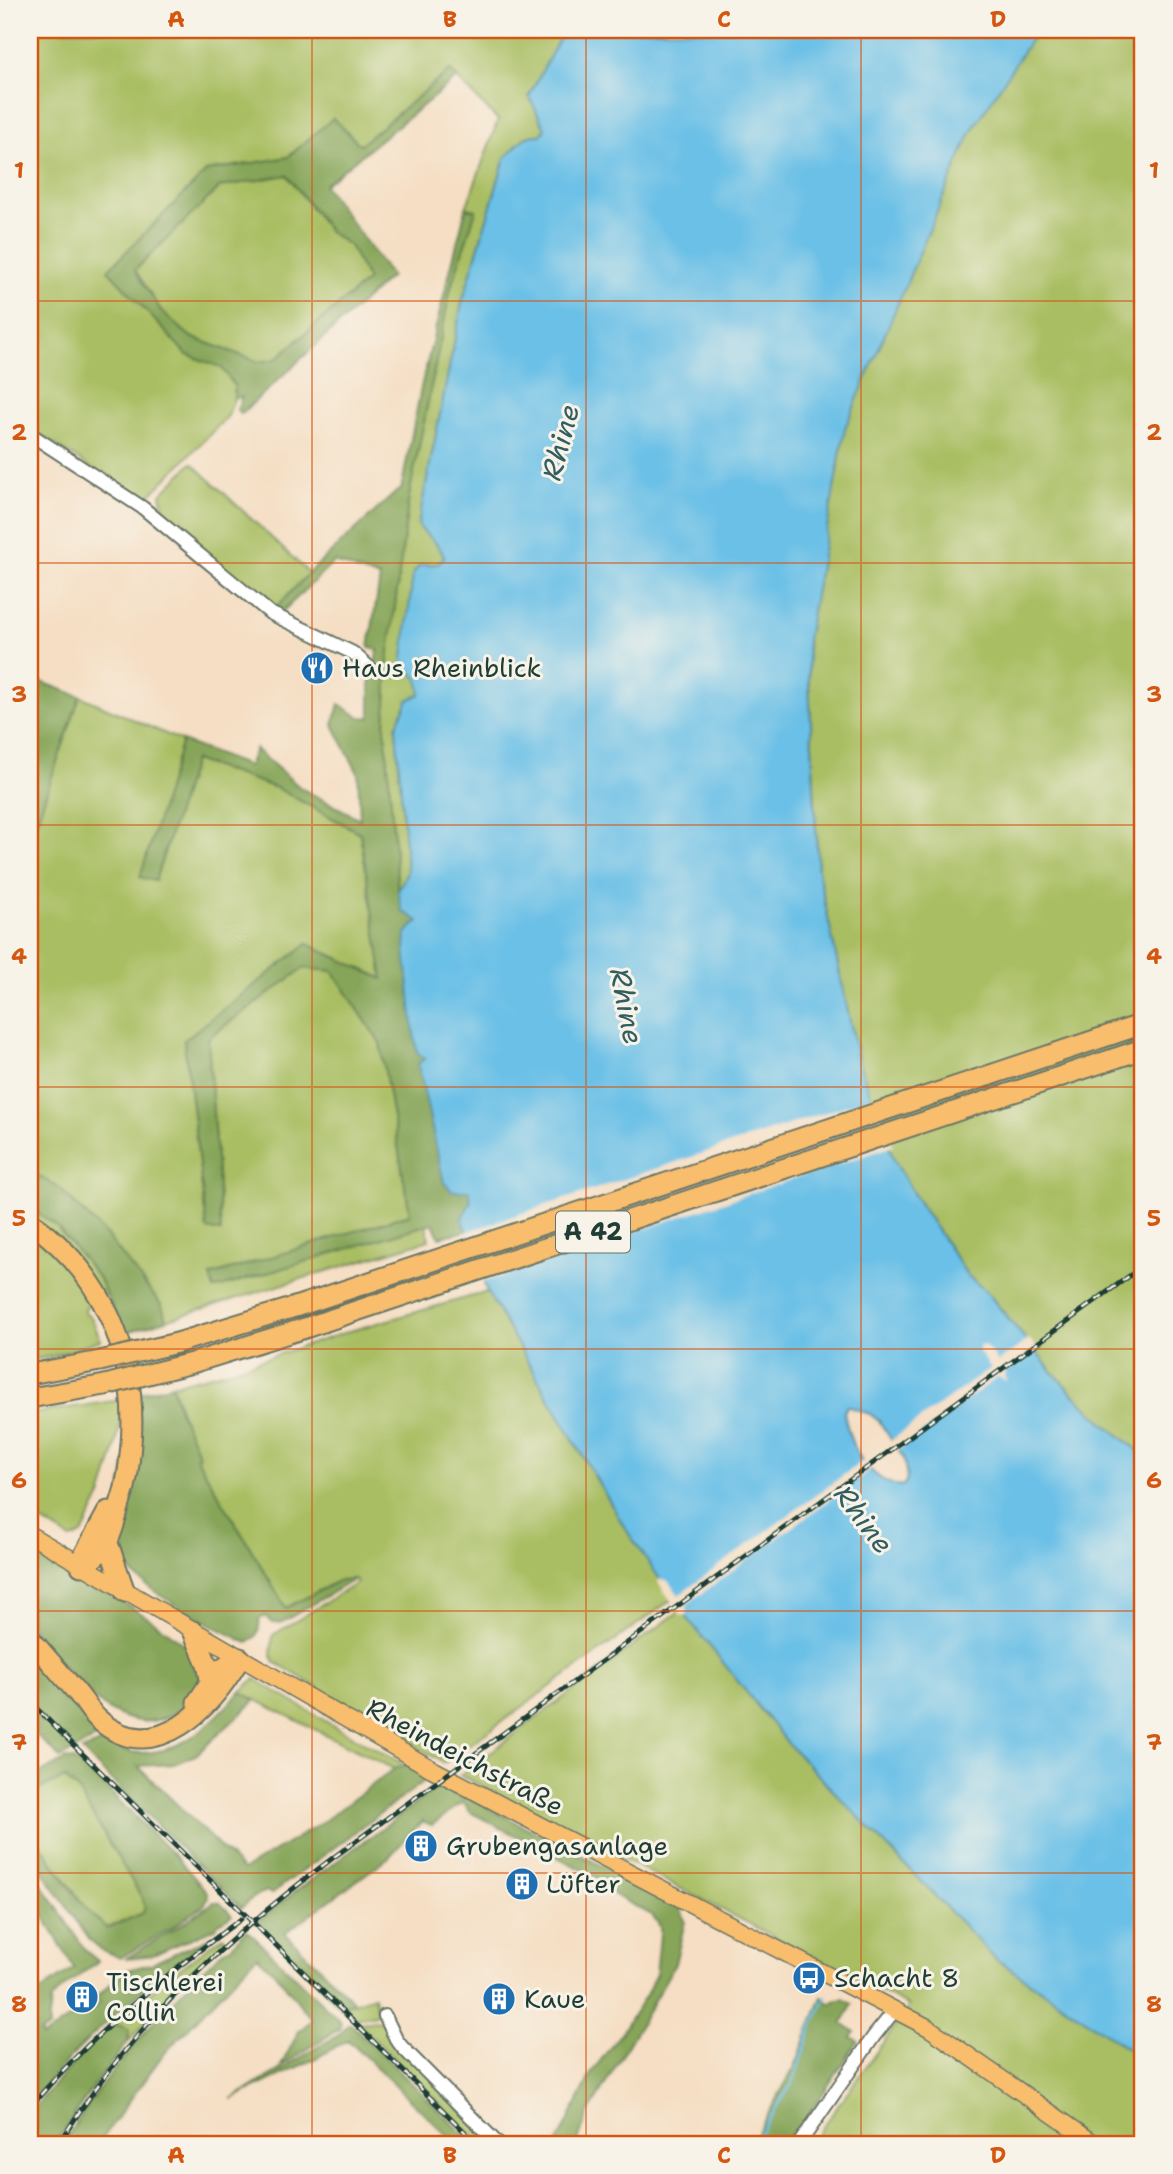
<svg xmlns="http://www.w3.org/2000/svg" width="1173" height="2174" viewBox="0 0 1173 2174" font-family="'Shantell Sans',sans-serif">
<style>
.green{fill:#a9be62;stroke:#647e4b;stroke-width:2}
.forest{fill:#86a558;stroke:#527146;stroke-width:2;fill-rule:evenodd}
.water{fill:#6bc0e7;stroke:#457e8e;stroke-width:2;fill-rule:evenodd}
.pier{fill:#f5dec3}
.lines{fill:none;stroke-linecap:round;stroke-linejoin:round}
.stream{stroke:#6bc0e7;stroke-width:2.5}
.minor-casing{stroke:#6a7566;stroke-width:16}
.major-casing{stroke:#6a7566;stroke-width:19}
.highway-casing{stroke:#6a7566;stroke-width:23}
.minor{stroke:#fff;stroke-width:12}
.major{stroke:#f9be6d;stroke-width:16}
.highway{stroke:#f9be6d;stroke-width:19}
.rail-casing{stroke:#1f3d34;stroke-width:5}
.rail{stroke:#f7f3e8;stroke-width:2.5;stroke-dasharray:8;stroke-linecap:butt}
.highway-bridge-casing{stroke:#6a7566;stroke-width:23;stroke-linecap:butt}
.highway-bridge{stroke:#f9be6d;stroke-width:19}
.grid{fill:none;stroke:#d45610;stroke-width:2;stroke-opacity:0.55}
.labels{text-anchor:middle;stroke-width:6;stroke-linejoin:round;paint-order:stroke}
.shield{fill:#f7f3e8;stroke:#60746a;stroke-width:2}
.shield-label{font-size:24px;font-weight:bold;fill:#1f3d34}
.poi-label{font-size:26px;fill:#1f3d34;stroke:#f7f3e8;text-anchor:start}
.street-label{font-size:26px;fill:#1f3d34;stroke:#f7f3e8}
.water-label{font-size:28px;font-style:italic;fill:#325e61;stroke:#f7f3e8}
.neatline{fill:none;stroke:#d45610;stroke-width:2.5}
.grid-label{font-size:23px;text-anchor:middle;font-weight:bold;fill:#d45610}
</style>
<rect width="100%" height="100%" fill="#f7f3e8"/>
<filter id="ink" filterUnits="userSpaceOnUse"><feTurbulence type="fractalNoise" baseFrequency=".0143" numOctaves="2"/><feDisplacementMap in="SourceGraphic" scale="14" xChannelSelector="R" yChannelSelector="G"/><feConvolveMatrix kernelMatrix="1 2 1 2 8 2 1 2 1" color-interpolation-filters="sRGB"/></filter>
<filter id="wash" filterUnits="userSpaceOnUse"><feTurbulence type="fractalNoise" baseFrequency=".00686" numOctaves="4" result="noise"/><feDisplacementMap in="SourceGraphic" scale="28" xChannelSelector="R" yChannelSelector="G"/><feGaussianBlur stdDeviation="1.57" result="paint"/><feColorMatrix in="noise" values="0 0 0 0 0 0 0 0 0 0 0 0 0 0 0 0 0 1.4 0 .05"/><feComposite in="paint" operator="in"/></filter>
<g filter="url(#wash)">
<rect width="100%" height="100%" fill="#f5dec3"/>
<!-- green -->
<path class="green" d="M30,30H564L529,96L545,128L541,135C518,135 521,145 505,158L462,303L418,525C427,537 440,544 444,558L438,564L413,673L421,684L420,694L396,727L407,872L398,891L385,728L388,660L409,496L451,287L476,210L466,208L498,120L450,71L359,146L333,119L288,157L207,171L109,269L187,355L221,367L234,385V398L228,416L143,502L30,428Z
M1031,30H1143V1454L1107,1426L1072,1393L1049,1368L986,1291L968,1276L917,1200L894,1160L859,1063L818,871L807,636L845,419L968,129Z
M287,175L329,232L350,246L368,280L276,359L260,362L191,337L162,312L135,270L220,186Z
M192,463L309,573L273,611L165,520L161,494Z
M80,696L182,741L141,877L155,881L194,760L277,788L360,833L384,979L307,944L184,1040L207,1229L221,1232L208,1038L304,968L333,971L380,1043L410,1214L210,1276L214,1289L426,1225L429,1240L166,1320L162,1306L106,1235L59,1188L30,1171V840Z
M30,1207L56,1226L98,1277L106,1294L93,1299L84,1311L91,1317L101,1340L50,1357L30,1360Z
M487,1292L625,1528L674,1598L444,1763L275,1662L271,1654L273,1635L357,1583L355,1579L340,1580L286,1608L196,1457L172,1385L230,1370L353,1330Z
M120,1400V1425L114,1453L102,1494L82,1534L71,1539L30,1514V1414Z
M681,1610L788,1744L996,1959L1143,2059V2144H811L909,2006L460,1775Z
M255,1679L332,1725L407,1766L394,1769L240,1692Z
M64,1778L77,1789L142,1898L145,1907L143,1913L108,1928L89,1913L30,1829V1793Z
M223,1936L226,1940L182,1981L128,2042L129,2031L113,2024L165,1980Z
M374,1996L377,2013L375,2015L354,2019L341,2007Z
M378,2021L383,2023L493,2144H481L358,2023Z"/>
<!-- forest -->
<path class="forest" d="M450,70L457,78L324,185L391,276L241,414L237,410L242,397L234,398V385L221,367L187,355L108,270L207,171L288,157L333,118L360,145ZM287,175L330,232L350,246L368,280L276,359L259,362L191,337L162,312L135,270L220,187Z
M466,208L476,210L451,287L409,496L388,660L385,728L398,891L419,921L413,926L425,1059L453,1191H469L472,1201L462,1218L466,1231L439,1237L433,1223L214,1289L210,1276L410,1214L380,1043L333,971L304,968L208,1038L221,1232L207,1229L184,1040L307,944L383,979L360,833L277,788L194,760L155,881L140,877L182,741L248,766L255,749L302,789L360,819L358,773L333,725L339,704L360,717L370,718V685L378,650L369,647L380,578L334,562L282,612L273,611L309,573L396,492L401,490L422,383Z
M36,680L80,696L30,840V699Z
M30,1171L59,1188L106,1235L162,1306L166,1320L124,1333L98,1277L56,1226L30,1207Z
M172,1385L178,1408L199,1455L196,1457L286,1608L340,1580L355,1579L281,1623L272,1622L265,1616L259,1619C261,1630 257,1637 248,1643C212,1626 145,1592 121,1561C116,1555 115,1547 113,1541L137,1394Z
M30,1549C80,1578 135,1605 180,1641C185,1645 193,1649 196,1654C203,1667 202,1689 193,1700C186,1709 176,1713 166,1717C111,1741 60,1661 30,1626Z
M30,1650L107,1732L60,1758L30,1729Z
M240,1692L256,1700L196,1755L174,1764L138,1766L243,1870L320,1824L394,1769L407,1766L430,1777L271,1894L267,1891L255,1896L241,1908L82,1751L100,1743C111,1744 121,1750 131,1752C180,1758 210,1724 240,1692Z
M66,1759L74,1760L99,1781L177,1858L207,1892L208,1899L203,1906L171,1928L120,1958L102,1950L89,1939L30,1853V1829C44,1850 88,1919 108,1928L143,1913L145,1907L142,1898L77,1789L64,1778L30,1793V1779Z
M442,1784L680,1906L685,1921L675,1964L588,2114L577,2144H557L592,2072L621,2033L646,1995L656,1974L660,1935V1927L657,1921L652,1915L609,1892V1886L585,1871L470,1812L463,1802L432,1825L422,1821L389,1857L285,1933L354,2002L341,2007L257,1922L280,1903Z
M30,1867L86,1951L98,1961C87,1971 55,1991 50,2002C52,2012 47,2017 49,2027L40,2033L42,2037L89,2005L92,2009L100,2003L96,1997L127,1970L151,1964L213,1936C146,1984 82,2039 30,2103V1998L74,1968L30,1893Z
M214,1902H219L232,1915L216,1925L217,1927L153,1955L125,1959L185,1922Z
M247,1930L341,2022L339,2029L281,2066L299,2031L312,2020L276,1974L257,1956L162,2056L98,2144H62L104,2082L154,2021L205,1968L224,1950L231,1947Z
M822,1997L831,2004L834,2001L843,1999L853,2004L842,2023L855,2032L851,2037L858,2041L789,2144H751L795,2067Z
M113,2024L127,2028L129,2031L128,2042L97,2081L55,2144H30V2112L77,2059Z
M348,2024H351L474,2144H456L348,2040L316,2058L231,2099L340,2034Z"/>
<!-- water -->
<path class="water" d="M564,30H1037L971,132L845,428L807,640L818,871L859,1063L894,1160L917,1200L968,1276L986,1291L1049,1368L1072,1393L1107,1426L1143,1454V2059L996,1959L788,1744L681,1610L625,1528L487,1292L462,1218L471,1201L469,1191H452L444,1183L418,1064L424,1059L417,1052L414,1034L405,949L406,933L419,921L402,911L398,891L407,872L396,727L408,700L420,694C421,678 414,674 402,665L413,574L420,565L438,564L444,557C440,544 427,537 418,525L462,303L505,158C521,145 518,135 541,135L545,129L529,96ZM847,1406L870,1414L879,1421L904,1459L907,1479L904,1485C884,1489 861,1463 853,1445C849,1435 846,1423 844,1412Z"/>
<!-- pier -->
<path class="pier" d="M875,1096L893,1146L480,1283L463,1233Z
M1029,1339L1037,1348L1005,1372L1006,1381L998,1377L896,1452L889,1442L991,1368L979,1352L980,1345L985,1346L998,1362Z
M867,1458L874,1467L686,1605L687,1616L681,1615L658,1582L659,1579L667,1580L679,1595Z"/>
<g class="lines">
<!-- stream -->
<path class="stream" d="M752,2144L792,2084L813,2024L826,1997"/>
</g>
</g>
<g filter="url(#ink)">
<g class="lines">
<defs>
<path id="minor" d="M30,434L143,508L270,613L353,653L370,668
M385,2016L396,2039L402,2047L498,2144
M799,2144L874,2036L895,2010"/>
<path id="major" d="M30,1535L432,1769L929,2028L1095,2144"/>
<path id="highway" d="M30,1222C103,1273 138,1355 131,1444C129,1465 128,1481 121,1501C111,1533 112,1549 81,1566
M295,1307L1143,1024
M302,1329L1143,1049
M30,1374L100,1361
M30,1398L105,1385
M108,1543L125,1592
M81,1566L85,1553L108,1511
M193,1631L207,1664L210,1679
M30,1638C46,1657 63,1676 79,1695C86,1704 91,1713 99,1720C156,1770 213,1705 240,1658
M197,1702C213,1681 211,1671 238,1659"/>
</defs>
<!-- minor casing -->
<use href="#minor" class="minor-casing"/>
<!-- major casing -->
<use href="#major" class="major-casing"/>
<!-- highway casing -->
<use href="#highway" class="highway-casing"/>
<!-- minor -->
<use href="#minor" class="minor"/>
<!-- major -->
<use href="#major" class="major"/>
<!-- highway -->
<use href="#highway" class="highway"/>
<defs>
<path id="rail" d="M30,1702L477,2144
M30,2107C92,2034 164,1976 241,1919
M59,2144C131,2025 224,1940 334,1857L1143,1266"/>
</defs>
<!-- rail casing -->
<use href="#rail" class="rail-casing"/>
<!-- rail -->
<use href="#rail" class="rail"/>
<defs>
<path id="highway-bridge" d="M100,1361L177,1343L295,1307
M105,1385L192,1363L302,1329"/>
</defs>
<!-- highway-bridge casing -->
<use href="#highway-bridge" class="highway-bridge-casing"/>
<!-- highway-bridge -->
<use href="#highway-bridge" class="highway-bridge"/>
</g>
</g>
<!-- grid -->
<path class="grid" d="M312,30V2144M586,30V2144M861,30V2144M30,301H1143M30,563H1143M30,825H1143M30,1087H1143M30,1349H1143M30,1611H1143M30,1873H1143"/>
<!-- icons -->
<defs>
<symbol id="restaurant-disc" viewBox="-11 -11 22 22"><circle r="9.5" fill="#1f6fb2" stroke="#f7f3e8"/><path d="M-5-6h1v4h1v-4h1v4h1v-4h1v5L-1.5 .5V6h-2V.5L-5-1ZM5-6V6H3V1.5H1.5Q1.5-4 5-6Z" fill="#fff"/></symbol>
<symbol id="building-disc" viewBox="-11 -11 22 22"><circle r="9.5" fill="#1f6fb2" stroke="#f7f3e8"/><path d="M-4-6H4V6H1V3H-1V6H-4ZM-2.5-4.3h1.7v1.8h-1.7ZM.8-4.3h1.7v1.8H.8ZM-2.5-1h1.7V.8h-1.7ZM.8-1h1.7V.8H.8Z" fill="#fff"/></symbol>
<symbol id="bus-disc" viewBox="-11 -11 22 22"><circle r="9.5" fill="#1f6fb2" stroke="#f7f3e8"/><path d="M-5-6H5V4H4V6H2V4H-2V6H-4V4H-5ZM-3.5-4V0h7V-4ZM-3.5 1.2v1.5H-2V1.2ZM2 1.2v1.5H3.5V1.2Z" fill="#fff"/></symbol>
</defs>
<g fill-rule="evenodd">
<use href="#restaurant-disc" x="298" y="649" width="38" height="38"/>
<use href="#building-disc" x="402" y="1827" width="38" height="38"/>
<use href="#building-disc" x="503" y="1865" width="38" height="38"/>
<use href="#bus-disc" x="790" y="1959" width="38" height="38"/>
<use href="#building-disc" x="63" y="1978" width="38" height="38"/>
<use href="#building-disc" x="480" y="1980" width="38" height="38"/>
</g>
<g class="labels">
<!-- shield labels -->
<rect class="shield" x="556" y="1211.5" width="74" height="41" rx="5"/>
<g class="shield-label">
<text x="593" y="1240">A 42</text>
</g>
<!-- poi labels -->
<g class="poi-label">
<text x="342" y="677">Haus Rheinblick</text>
<text x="446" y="1855">Grubengasanlage</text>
<text x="546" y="1893">Lüfter</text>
<text x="834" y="1987">Schacht 8</text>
<text x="106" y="1991">Tischlerei<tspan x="106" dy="30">Collin</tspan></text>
<text x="524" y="2008">Kaue</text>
</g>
<!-- street labels -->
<g class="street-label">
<text transform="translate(465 1757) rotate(28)" y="9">Rheindeichstraße</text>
</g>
<!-- water labels -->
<g class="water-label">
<text transform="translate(560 442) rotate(-75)" y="10">Rhine</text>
<text transform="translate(627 1006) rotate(79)" y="10">Rhine</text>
<text transform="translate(864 1519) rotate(53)" y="10">Rhine</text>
</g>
</g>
<!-- margin -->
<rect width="1173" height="2174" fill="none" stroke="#f7f3e8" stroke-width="77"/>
<rect x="38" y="38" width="1096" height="2098" class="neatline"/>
<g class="grid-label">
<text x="176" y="27">A</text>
<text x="450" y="27">B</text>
<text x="724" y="27">C</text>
<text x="998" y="27">D</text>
<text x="19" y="178">1</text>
<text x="1154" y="178">1</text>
<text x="19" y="440">2</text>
<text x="1154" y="440">2</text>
<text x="19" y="702">3</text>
<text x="1154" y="702">3</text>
<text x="19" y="964">4</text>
<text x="1154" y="964">4</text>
<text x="19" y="1226">5</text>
<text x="1154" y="1226">5</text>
<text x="19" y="1488">6</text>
<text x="1154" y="1488">6</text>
<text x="19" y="1750">7</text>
<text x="1154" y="1750">7</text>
<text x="19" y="2012">8</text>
<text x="1154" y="2012">8</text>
<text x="176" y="2163">A</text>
<text x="450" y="2163">B</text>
<text x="724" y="2163">C</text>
<text x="998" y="2163">D</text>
</g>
</svg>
